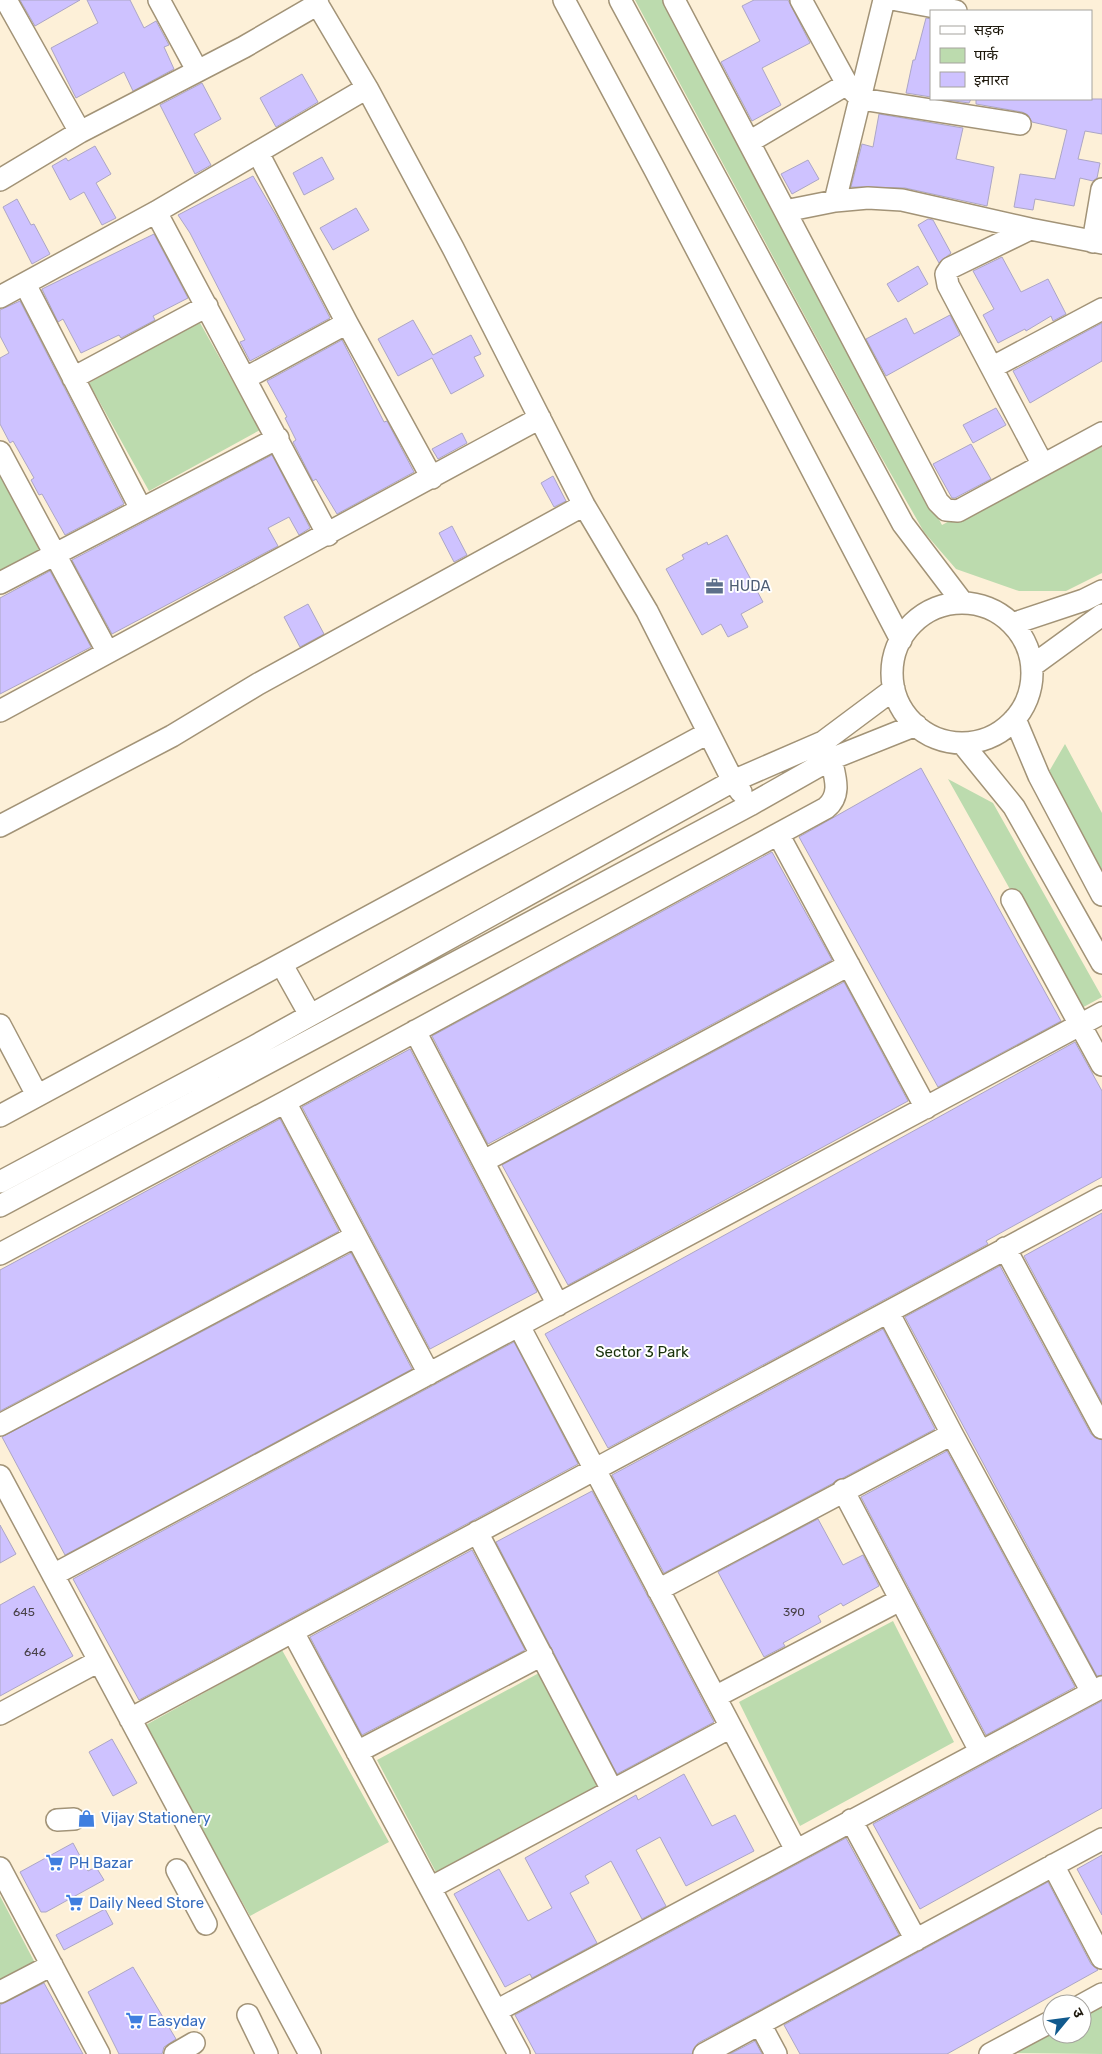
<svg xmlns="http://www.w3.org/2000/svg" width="1102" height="2054" viewBox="0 0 1102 2054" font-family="Rubik,'Noto Sans Devanagari',sans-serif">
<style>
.green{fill:#bcdbae}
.building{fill:#cec2ff;stroke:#aca6c5}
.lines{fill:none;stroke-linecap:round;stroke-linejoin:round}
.minor-casing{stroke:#a29377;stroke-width:24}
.minor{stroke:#fff;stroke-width:21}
.labels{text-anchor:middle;stroke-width:4;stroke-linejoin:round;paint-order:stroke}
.number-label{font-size:12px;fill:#494249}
.service-label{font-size:15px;fill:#4e5e75;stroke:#fff;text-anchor:start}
.park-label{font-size:15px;fill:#19320c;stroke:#fff}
.shop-label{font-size:15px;fill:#366cbe;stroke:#fff;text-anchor:start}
</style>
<rect width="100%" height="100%" fill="#fdf0d8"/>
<!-- green -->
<path class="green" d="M635,0H663L942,525L1102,440V573L1066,591H1019L956,569L924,532L871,439Z
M199,321L260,430L149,491L89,383Z
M0,469L42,549L0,571Z
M1065,744L1102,813V879L1047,775Z
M948,779L993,803L1102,997L1078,1010Z
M893,1621L954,1742L800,1826L739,1702Z
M282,1650L389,1842L250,1916L144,1726Z
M539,1673L601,1790L438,1876L377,1760Z
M0,1896L35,1963L0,1981Z
M1102,2006V2054L1016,2053L1052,2033L1082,2034V2017Z"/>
<!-- building -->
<path class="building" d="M20,0H80L35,26Z
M87,0H130L144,28L156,21L169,45L164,47L174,69L133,91L124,72L76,98L51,48L98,23Z
M754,0H788L810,43L762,68L781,105L752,121L721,62L760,41L742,6Z
M926,18L931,19V97L906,93L913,60H915Z
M302,74L318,102L276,127L260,98Z
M202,83L221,119L194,134L211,165L195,174L160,105Z
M940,99H971L969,103Z
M976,99H1102V134L1085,131L1078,159L1100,163L1097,178L1093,181L1080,178L1074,206L1035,199L1033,210L1014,207L1020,174L1055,179L1067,130L1032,122L1028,115L1022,112L976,104Z
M879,114L963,128L956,159L994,167L987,206L905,188L851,187L862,144L873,147Z
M95,146L111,174L96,183L116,218L102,225L84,192L70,200L52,166L66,158L68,161Z
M322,157L334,179L304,195L293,173Z
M808,160L819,179L792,194L781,174Z
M253,176L277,217L330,318L250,361L240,342L245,340L190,233L178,215Z
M17,199L31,225L34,224L50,254L32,264L3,207Z
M356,208L369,230L333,250L320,228Z
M928,219L933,220L951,253L939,263L918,225Z
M154,234L188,298L153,316L155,320L121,338L119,335L81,353L63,319L58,322L42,289Z
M1002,257L1021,292L1048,279L1066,314L1053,321L1051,316L1026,331L1025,329L998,343L983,315L994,309L973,271Z
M918,266L928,284L898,302L887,284Z
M20,301L124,504L65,535L42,494L39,495L31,480L34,478L13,441L10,443L0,424V358L9,353L0,336V310Z
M950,315L960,335L886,376L866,339L906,318L914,334Z
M413,320L433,355L471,335L481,354L474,357L484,376L451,394L432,358L398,376L378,339Z
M1102,323V361L1030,403L1013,371Z
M342,340L384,422L387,421L414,472L337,514L316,479L313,481L293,442L296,440L285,418L287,417L267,381Z
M996,408L1006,425L973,443L963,425Z
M462,433L467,443L438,459L432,449Z
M971,444L991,479L955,498H952L933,464Z
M272,455L310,528L299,535L289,517L268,528L278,546L112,634L72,560Z
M553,476L566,501L554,507L541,483Z
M452,526L467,555L454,562L439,533Z
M727,535L763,602L741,614L748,627L728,637L721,624L702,635L666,569L684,559L682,555L707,542L708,545Z
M50,571L91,647L0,694V598Z
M308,604L324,634L300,647L284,617Z
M921,768L1061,1021L938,1087L799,837Z
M772,852L832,960L488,1144L432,1036Z
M844,982L908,1101L568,1285L502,1165Z
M1075,1042L1102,1091V1177L986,1241L988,1244L608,1448L545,1334Z
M410,1049L537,1292L430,1349L302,1107Z
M280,1119L339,1231L0,1411V1270Z
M1102,1213V1402L1024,1256Z
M351,1253L412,1369L65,1555L2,1437Z
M1000,1266L1091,1434L1102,1440V1675L1097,1676L905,1317Z
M883,1329L935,1429L664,1573L612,1475Z
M514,1342L578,1464L139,1700L73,1579Z
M947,1451L1075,1687L986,1735L861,1497Z
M592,1491L714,1722L617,1774L496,1542Z
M818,1519L843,1565L863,1555L879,1586L843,1606L841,1603L818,1616L821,1622L783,1643L785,1646L764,1657L718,1572Z
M0,1525L16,1554L0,1563Z
M472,1550L525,1650L362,1735L310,1637Z
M34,1586L73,1656L0,1696V1605Z
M1102,1701V1808L920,1909L873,1824Z
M112,1739L137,1783L113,1796L89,1752Z
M684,1774L712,1826L735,1815L754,1851L686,1886L660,1837L636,1850L666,1906L642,1919L611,1861L585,1876L589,1883L570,1893L597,1943L532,1978L530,1974L505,1987L454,1894L499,1869L528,1921L552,1908L525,1858L636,1795L638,1800Z
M846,1838L899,1935L698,2043L692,2054H536L515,2015Z
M73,1843L88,1871L96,1867L104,1880L46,1912H41L20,1872Z
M1102,1855V1915L1077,1869Z
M1048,1882L1091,1964L1098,1970L947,2054H800L784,2025Z
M105,1909L113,1924L64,1950L56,1935Z
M133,1967L176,2039L164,2047L162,2054H119L88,1992Z
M44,1983L83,2054H0V2005Z
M755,2041L762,2054H730Z"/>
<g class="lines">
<defs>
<path id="minor" d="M6,0L80,132
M159,0L197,70
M315,0L367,88L453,248L584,505L647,611L733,781L741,792
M564,0L655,170L901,640
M620,0L903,524L963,603
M674,0L938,502L946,510L958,511L1102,433
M897,0L956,11
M851,89L861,99L1020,124
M749,142L847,84L801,0
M258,153L347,323L432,478
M0,180L80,132L244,47L318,4
M835,201L884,0
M785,211L835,201L868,198L902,200L1030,229L1102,243
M156,212L328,535
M1030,229L950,268L946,274L948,285L1043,465
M1093,242L1102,189
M25,284L141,509
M0,297L156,212L367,88
M993,367L1102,309
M73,378L207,306
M246,378L347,323
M0,452L107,651
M0,583L278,438
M892 673a70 70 0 1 1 140 0a70 70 0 1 1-140 0Z
M1012,624L1084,600L1102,591
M1032,666L1102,615
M0,711L540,418
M1015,719L1039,776L1102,895
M962,743L1014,807L1102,963
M0,826L172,736L258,684L584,505
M778,834L926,1108
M1012,900L1102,1065
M282,965L310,1015
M0,1025L37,1095
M415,1031L558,1305
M285,1102L429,1374
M0,1116L708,733
M484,1161L849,965
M0,1182L255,1046L733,781L823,742L894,689
M0,1206L750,805L831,759L916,725
M1005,1248L1102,1428
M0,1254L285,1102L826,808C842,795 835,777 831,759
M888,1312L952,1434L1092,1692
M519,1326L796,1850
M0,1425L356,1236
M0,1476L310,2054
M843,1490L980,1751
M477,1532L612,1790
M53,1575L1102,1013
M658,1590L952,1434
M293,1632L519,2054
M715,1697L900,1600
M0,1714L99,1661
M130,1719L1102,1197
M357,1752L542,1655
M57,1820L74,1819
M851,1820L916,1940
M1053,1865L1102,1958
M0,1868L99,2054
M177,1870L206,1924
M430,1888L731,1727
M0,1992L52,1965
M1082,2005L1102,1994
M496,2011L1102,1687
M248,2015L267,2054
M760,2024L776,2054
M175,2054L194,2043
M704,2054L1102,1839
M990,2054L1052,2021"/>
</defs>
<!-- minor casing -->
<use href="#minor" class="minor-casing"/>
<!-- minor -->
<use href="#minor" class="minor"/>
</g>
<!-- icons -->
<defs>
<symbol id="office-bare" viewBox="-9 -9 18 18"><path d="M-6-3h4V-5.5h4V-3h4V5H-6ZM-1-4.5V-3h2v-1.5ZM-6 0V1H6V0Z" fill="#5c6f8a" stroke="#fff" stroke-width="2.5" paint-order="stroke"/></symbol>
<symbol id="shop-bare" viewBox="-9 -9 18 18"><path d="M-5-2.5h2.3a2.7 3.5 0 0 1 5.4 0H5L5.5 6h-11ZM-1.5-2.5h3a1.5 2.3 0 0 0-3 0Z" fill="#3f7fe0" stroke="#fff" stroke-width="2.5" paint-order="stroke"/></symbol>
<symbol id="supermarket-bare" viewBox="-9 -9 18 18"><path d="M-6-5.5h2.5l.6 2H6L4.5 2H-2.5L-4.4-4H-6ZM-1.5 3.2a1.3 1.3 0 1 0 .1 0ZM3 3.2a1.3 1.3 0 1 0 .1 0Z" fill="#3f7fe0" stroke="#fff" stroke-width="2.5" paint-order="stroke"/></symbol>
</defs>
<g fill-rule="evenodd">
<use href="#office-bare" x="702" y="574" width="25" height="25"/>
<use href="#shop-bare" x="74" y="1806" width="25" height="25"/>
<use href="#supermarket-bare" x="42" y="1850" width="25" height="25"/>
<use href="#supermarket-bare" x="62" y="1890" width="25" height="25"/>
<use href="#supermarket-bare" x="122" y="2008" width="25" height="25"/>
</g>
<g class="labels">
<!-- number labels -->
<g class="number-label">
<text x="24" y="1616">645</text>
<text x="794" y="1616">390</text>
<text x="35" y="1656">646</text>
</g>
<!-- service labels -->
<g class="service-label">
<text x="729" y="591">HUDA</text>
</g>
<!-- park labels -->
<g class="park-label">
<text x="642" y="1357">Sector 3 Park</text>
</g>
<!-- shop labels -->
<g class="shop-label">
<text x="101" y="1823">Vijay Stationery</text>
<text x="69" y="1868">PH Bazar</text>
<text x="89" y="1908">Daily Need Store</text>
<text x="148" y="2026">Easyday</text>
</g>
</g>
<!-- legend -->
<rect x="930" y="10" width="162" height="90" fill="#ffffff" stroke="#a5a39e"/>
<rect x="940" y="26" width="25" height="8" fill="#ffffff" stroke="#a5a39e"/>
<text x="974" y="35" font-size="15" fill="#1d180c">सड़क</text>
<rect x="940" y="48" width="25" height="15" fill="#bcdbae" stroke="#a5a39e"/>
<text x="974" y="60" font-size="15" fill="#1d180c">पार्क</text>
<rect x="940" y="72" width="25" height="15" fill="#cec2ff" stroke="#a5a39e"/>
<text x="974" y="85" font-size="15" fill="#1d180c">इमारत</text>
<!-- north arrow -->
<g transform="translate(1067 2019) rotate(61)"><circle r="24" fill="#ffffff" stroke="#a5a39e"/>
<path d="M0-4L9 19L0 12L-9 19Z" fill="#115a8e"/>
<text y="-8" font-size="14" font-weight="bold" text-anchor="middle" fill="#1d180c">उ</text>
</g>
</svg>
